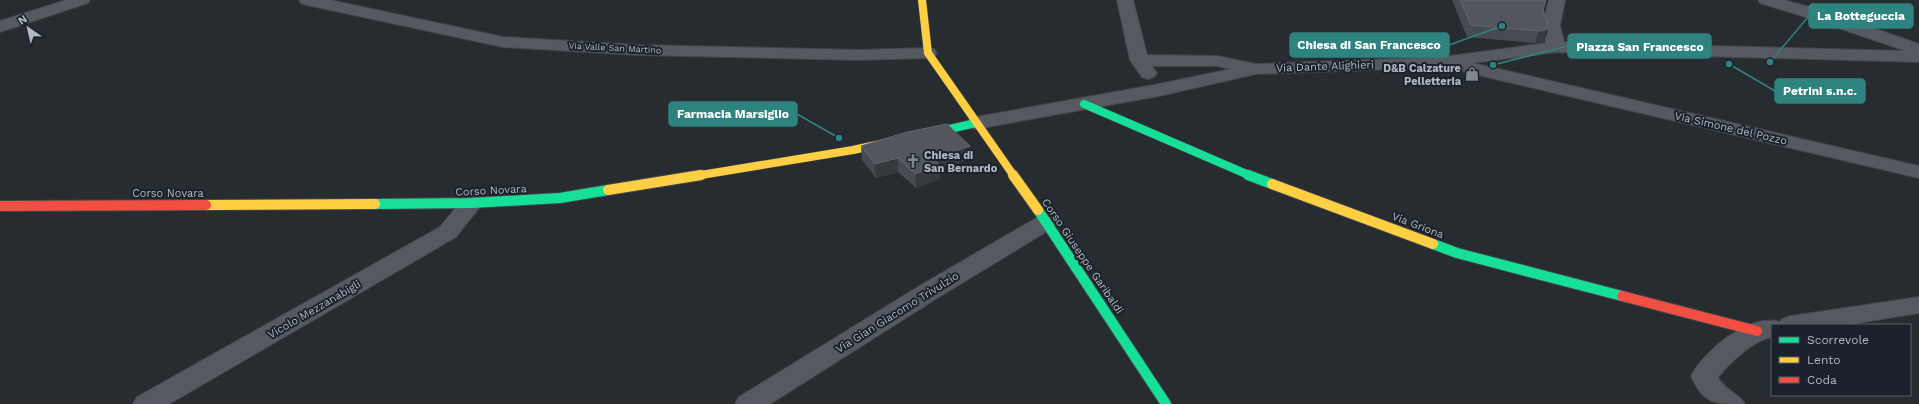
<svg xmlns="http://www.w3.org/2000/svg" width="1919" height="404" viewBox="0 0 1919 404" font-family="'Work Sans',sans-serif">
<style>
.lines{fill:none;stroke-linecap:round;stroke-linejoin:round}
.street-casing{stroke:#43474b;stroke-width:2}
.fast-far1-casing{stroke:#43474b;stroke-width:9}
.fast-casing{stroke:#43474b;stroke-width:12}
.slow-far1-casing{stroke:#43474b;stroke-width:9}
.slow-casing{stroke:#43474b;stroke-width:12}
.jam-casing{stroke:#43474b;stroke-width:12}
.street{fill:#565a60;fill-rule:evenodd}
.fast-far1{stroke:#16e098;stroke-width:8}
.fast{stroke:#16e098;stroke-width:10}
.slow-far1{stroke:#ffcf43;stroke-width:8}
.slow{stroke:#ffcf43;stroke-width:10}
.jam{stroke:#f24e42;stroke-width:10}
.wall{fill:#474b51}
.shaded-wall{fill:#353a3f}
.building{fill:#52575d;stroke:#61666d}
.labels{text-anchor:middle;stroke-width:4;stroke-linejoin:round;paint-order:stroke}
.far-street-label{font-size:9px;fill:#b1b8c3;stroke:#1b222b}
.street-label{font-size:11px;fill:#b1b8c3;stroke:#1b222b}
.poi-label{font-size:11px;font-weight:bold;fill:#b1b8c3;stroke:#1b222b;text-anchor:end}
.leader{fill:none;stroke:#2f837f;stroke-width:1.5}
.callout-dot{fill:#2f837f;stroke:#1b222b;stroke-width:1.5}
.callout{fill:#2f837f;stroke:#2f837f;stroke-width:1.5}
.callout-label{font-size:12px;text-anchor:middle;font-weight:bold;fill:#fff}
</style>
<rect width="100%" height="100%" fill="#272c31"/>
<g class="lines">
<defs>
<path id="street" d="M66,0H90L88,3L0,32V21Z
M299,0H330L503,37L638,45L859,50L928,48L934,49L937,53L934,57L928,58L859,60L638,55L503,47L307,5L301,3Z
M1117,0H1133L1147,55L1217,56L1256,64L1443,57L1546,43L1542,26L1549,0H1565L1560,26L1564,42L1906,51L1812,19L1760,3L1758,0H1784L1824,11L1919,44V62L1556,52L1473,63L1919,166V178L1457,70L1451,69L1449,67L1256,74L1159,96L976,129L969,127L966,123L969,119L976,117L1159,84L1231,69L1217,66H1152L1157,73L1154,77L1148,79L1142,77L1130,60Z
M472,196L480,198L483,203L456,237L169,404H133L137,397L440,227L464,198Z
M1046,215L1054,217L1057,222L1054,227L939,297L770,404H735L739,397L921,285L1038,217Z
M1919,297V313L1845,325H1772V337C1752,341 1731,362 1718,377C1723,389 1738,393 1745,404C1713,404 1704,404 1691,376C1705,350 1749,313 1780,322L1782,319L1791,316Z"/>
<path id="fast-far1" d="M1084,104L1251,176
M923,135L976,123"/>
<path id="fast" d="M1248,175L1272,184
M375,204L472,203L560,198L608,190
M1038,210L1166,404
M1433,244L1457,253L1622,296"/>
<path id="slow-far1" d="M922,0L928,53L1014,176
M695,176L853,150L890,142"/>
<path id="slow" d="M1013,175L1038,210
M1272,184L1433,244
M608,190L701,175
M206,205L375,204"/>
<path id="jam" d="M0,206L206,205
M1622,296L1757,331"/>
</defs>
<!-- street casing -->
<use href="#street" class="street-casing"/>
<!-- fast-far1 casing -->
<use href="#fast-far1" class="fast-far1-casing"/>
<!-- fast casing -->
<use href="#fast" class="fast-casing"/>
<!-- slow-far1 casing -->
<use href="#slow-far1" class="slow-far1-casing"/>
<!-- slow casing -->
<use href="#slow" class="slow-casing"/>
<!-- jam casing -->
<use href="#jam" class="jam-casing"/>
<!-- street -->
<use href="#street" class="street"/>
<!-- fast-far1 -->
<use href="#fast-far1" class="fast-far1"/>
<!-- fast -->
<use href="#fast" class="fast"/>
<!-- slow-far1 -->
<use href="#slow-far1" class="slow-far1"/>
<!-- slow -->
<use href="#slow" class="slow"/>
<!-- jam -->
<use href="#jam" class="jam"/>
</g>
<!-- wall -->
<path class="wall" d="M1452,0H1546L1543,10L1549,29L1544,42L1535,43L1467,37Z
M861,146L970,159L940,169V179L916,188L898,172L876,178L862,160Z"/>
<!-- shaded-wall -->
<path class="shaded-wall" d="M1549,29L1544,42L1535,43L1539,31Z
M970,146V159L940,169V179L916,188L915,174L932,158Z
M898,158V172L876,178L875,164Z"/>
<!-- building -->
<path class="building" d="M1460,0H1546L1543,10L1549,29L1539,31L1471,25Z
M947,124L970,146L932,158L940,165L915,174L898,158L875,164L861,146L907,132Z"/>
<!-- icons -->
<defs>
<symbol id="shop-bare" viewBox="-9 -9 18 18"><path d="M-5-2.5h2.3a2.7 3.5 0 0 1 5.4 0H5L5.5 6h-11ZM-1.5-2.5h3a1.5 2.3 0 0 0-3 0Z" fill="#818790" stroke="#1b222b" stroke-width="2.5" paint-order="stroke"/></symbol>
<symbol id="church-bare" viewBox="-9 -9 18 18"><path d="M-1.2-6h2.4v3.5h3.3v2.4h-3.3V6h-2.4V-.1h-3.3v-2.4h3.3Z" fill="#818790" stroke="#1b222b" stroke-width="2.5" paint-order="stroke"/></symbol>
</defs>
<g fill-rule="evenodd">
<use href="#shop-bare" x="1462" y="64" width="20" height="20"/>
<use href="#church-bare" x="903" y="151" width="20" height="20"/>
</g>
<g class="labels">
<!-- far-street labels -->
<g class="far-street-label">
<text transform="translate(615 48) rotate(3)" y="3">Via Valle San Martino</text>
</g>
<!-- street labels -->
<g class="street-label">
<text transform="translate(1325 66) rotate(-2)" y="4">Via Dante Alighieri</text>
<text transform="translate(1731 128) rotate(13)" y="4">Via Simone del Pozzo</text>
<text transform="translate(491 190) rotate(-3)" y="4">Corso Novara</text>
<text x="168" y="197">Corso Novara</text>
<text transform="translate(1418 225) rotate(21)" y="4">Via Griona</text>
<text transform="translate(1083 256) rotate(56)" y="4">Corso Giuseppe Garibaldi</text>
<text transform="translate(314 309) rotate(-30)" y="4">Vicolo Mezzanabigli</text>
<text transform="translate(897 312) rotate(-32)" y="4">Via Gian Giacomo Trivulzio</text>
</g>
<!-- poi labels -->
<g class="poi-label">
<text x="1461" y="72">D&amp;B Calzature<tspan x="1461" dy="13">Pelletteria</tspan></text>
<text x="924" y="159" text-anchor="start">Chiesa di<tspan x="924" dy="13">San Bernardo</tspan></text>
</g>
</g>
<!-- callouts -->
<path class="leader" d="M1770 62L1809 16M1502 26L1449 45M1493 65L1568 46M1729 64L1775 91M839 138L797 114"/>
<g class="callout-dot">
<circle cx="1770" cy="62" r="4"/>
<circle cx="1502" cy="26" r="4"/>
<circle cx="1493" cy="65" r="4"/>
<circle cx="1729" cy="64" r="4"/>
<circle cx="839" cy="138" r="4"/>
</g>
<g class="callout">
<rect x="1809" y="4" width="104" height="24" rx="4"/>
<rect x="1290" y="33" width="159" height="24" rx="4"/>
<rect x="1568" y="34" width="143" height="24" rx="4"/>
<rect x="1775" y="79" width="90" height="24" rx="4"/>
<rect x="669" y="102" width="128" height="24" rx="4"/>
</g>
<g class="callout-label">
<text x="1861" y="20">La Botteguccia</text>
<text x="1369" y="49">Chiesa di San Francesco</text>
<text x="1640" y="51">Piazza San Francesco</text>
<text x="1820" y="95">Petrini s.n.c.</text>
<text x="733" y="118">Farmacia Marsiglio</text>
</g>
<!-- legend -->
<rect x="1771" y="324" width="140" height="72" fill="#1b222b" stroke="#575e68"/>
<rect x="1779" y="337" width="20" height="6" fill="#16e098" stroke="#575e68"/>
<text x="1807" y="344" font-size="12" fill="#b1b8c3">Scorrevole</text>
<rect x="1779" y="357" width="20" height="6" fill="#ffcf43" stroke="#575e68"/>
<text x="1807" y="364" font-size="12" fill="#b1b8c3">Lento</text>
<rect x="1779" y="377" width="20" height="6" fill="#f24e42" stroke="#575e68"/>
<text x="1807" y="384" font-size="12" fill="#b1b8c3">Coda</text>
<!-- north arrow -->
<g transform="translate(28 28) rotate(326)" stroke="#1b222b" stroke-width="3" paint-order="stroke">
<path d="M0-3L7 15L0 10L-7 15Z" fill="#b1b8c3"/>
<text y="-6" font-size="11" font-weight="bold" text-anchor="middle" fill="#b1b8c3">N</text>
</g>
</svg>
